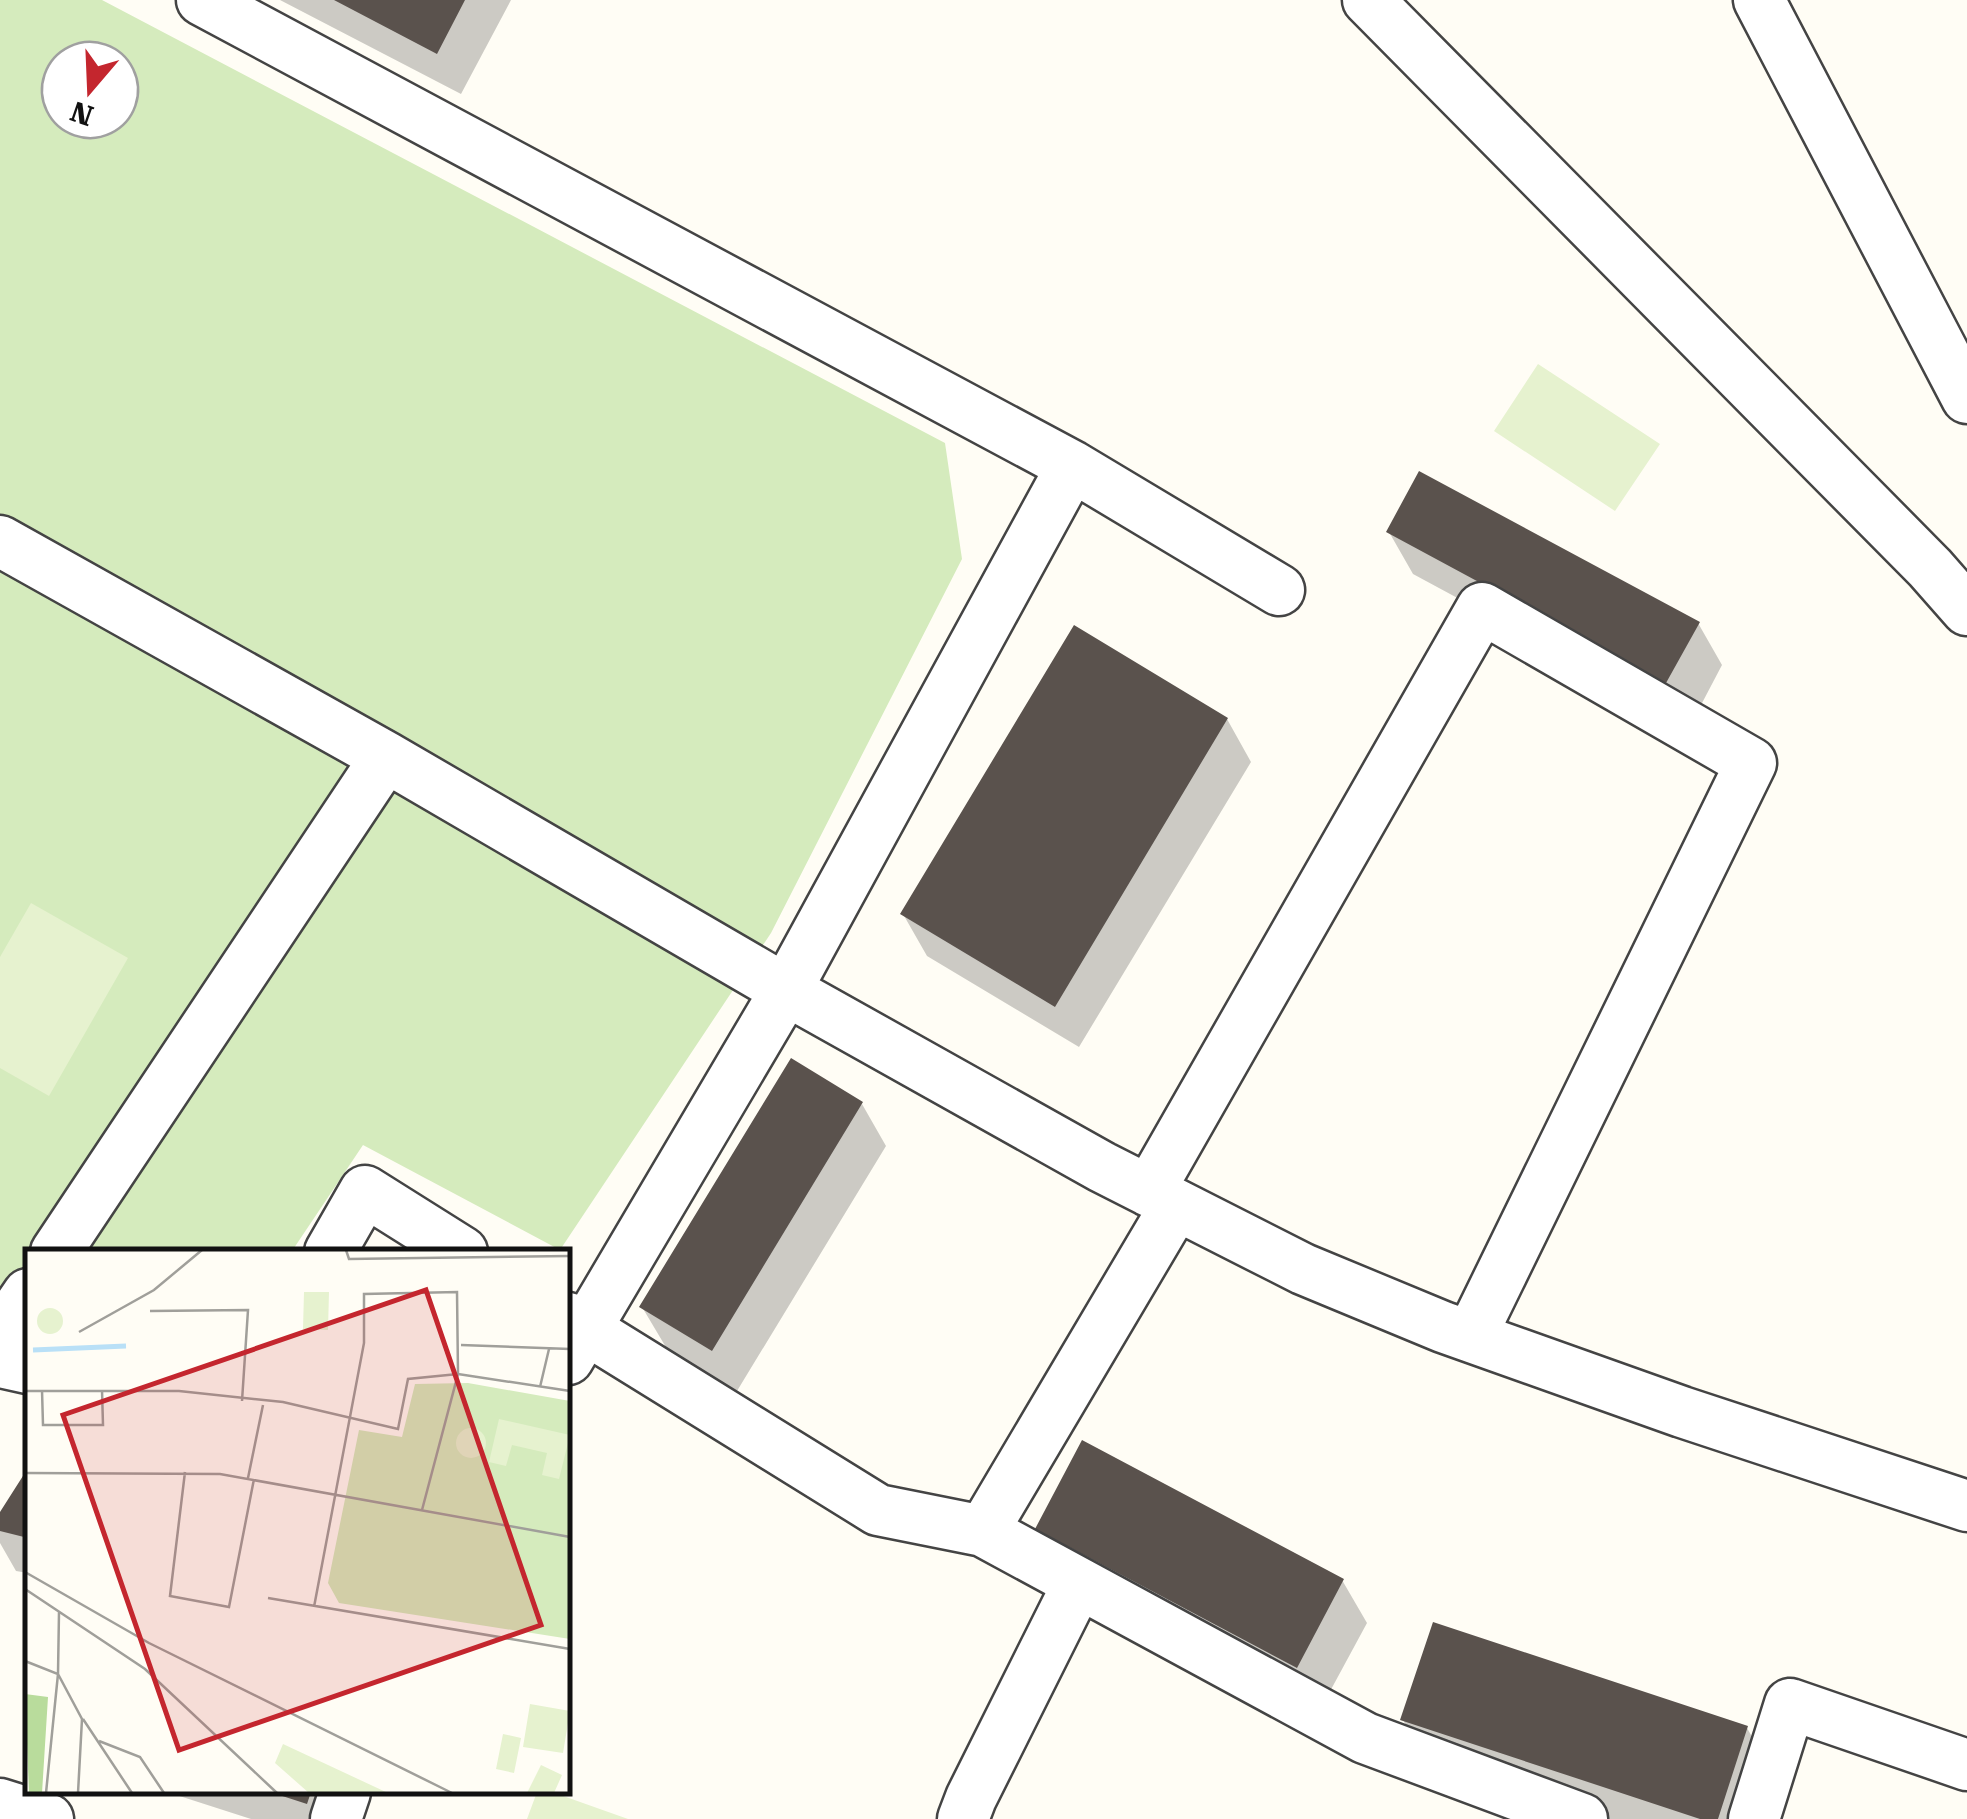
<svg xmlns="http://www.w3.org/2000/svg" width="1967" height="1819" viewBox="0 0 1967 1819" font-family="'Roboto Serif',serif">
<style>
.green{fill:#d5ebbd;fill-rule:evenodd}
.pitch{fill:#e6f2cf}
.shadow{fill:#0003}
.building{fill:#5a524d}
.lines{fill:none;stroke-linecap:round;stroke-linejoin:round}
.minor-casing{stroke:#444;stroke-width:55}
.minor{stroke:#fff;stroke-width:50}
.inset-river{fill:none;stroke:#b9e0f7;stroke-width:5}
.inset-road{fill:none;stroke:#a09f9a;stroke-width:2.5}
.view{fill:#c4262e;fill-opacity:0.15;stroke:#c4262e;stroke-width:5}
.inset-edge{fill:none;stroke:#111;stroke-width:5}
</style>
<rect width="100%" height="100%" fill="#fffdf5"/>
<!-- green -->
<path class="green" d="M0,0H102L945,443L962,559L771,933L560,1250L363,1145L292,1251L28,1252L27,1320L0,1312ZM60,60H120V120H60Z"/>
<!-- pitch -->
<path class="pitch" d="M1538,364L1660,444L1615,511L1494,431Z
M31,903L128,958L49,1096L0,1068V957Z
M537,1792H552L628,1819H527Z"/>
<!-- shadow -->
<path class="shadow" d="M280,0H511L461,94Z
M1389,532L1698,623L1722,665L1691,724L1413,574Z
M1227,719L1251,762L1079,1047L927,956L903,914Z
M862,1104L886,1146L737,1391L667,1349L642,1307Z
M28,1473V1573L16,1571L0,1543V1516Z
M1038,1529L1342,1580L1367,1623L1321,1708L1062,1571Z
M1403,1720L1747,1728L1771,1770L1755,1819H1600L1428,1762Z
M167,1792H348L339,1819H251Z"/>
<!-- building -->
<path class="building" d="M334,0H465L437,54Z
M1419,471L1700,622L1666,683L1386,532Z
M1074,625L1228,718L1055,1007L900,914Z
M791,1058L863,1102L712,1351L639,1307Z
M1082,1440L1344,1579L1297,1668L1035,1529Z
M28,1468V1538L0,1531V1512Z
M1433,1622L1748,1726L1718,1819H1700L1400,1720Z
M270,1792H311L307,1804Z"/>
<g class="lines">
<defs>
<path id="minor" d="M202,0L1072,466L1279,590
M1368,0L1930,568L1967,610
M1759,0L1967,398
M0,541L386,757L786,990L1102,1167L1303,1269L1443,1327L1682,1412L1967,1506
M1149,1191L1482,608L1751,763L1471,1336
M56,1252L386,757
M330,1252L365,1191L462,1252
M568,1318L878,1510L983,1531L1365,1738L1582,1819
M0,1335L28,1294
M568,1359L786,990L1072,466
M0,1362L28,1368
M983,1531L1176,1205
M0,1804L48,1819
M336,1819L345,1792
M963,1819L971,1798L1078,1584
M1754,1819L1790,1704L1967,1765"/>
</defs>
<!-- minor casing -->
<use href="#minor" class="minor-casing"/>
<!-- minor -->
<use href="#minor" class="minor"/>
</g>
<!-- overview -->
<g transform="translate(25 1249)">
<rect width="545" height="545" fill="#fffdf5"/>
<path d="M443,134L545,152V390L314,354L303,334L334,181L377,188L390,135Z" fill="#d5ebbd"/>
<path d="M0,445L23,448L17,544H4Z" fill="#b9dc9c"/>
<path d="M279,43H304L303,81L278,80ZM12 72a13 13 0 1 1 26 0a13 13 0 1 1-26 0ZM474,170L545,186L534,230L517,226L522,204L487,196L481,217L464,213ZM431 194a15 15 0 1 1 30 0a15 15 0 1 1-30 0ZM505,455L545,462L538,504L498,498ZM478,485L496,489L489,524L471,520ZM258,495L363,544H284L250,514ZM516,516L537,526L529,544H502Z" fill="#e6f2cf"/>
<path class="inset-river" d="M8,101L101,97"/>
<path class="inset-road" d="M321,1L324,10L545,7M125,62L223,61L217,152M54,83L129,41L177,1M436,96L545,100M515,138L524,100M17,141L18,176H78L77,141M0,142H154L258,153L373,180L383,130L433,125L545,142M160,223L145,347L204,358L229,230M0,224L195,225L545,288M223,229L238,156M0,323L124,394L427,544M0,340L120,420L252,544M243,349L545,400M289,358L339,94V45L432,43L433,125L397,261M34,363L33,425L57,470L53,544M0,412L33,425L21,544M58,470L107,544M74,492L115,508L139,544"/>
<path class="view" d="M401,41L516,376L154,501L38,166Z"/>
<rect width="545" height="545" class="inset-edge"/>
</g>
<!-- north arrow -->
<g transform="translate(90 90) rotate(199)"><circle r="48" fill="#ffffff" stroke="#a0a0a0" stroke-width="2.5"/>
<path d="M0-8L18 38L0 25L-18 38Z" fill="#c4262e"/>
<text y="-15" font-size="28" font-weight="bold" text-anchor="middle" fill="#111111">N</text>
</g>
</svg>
